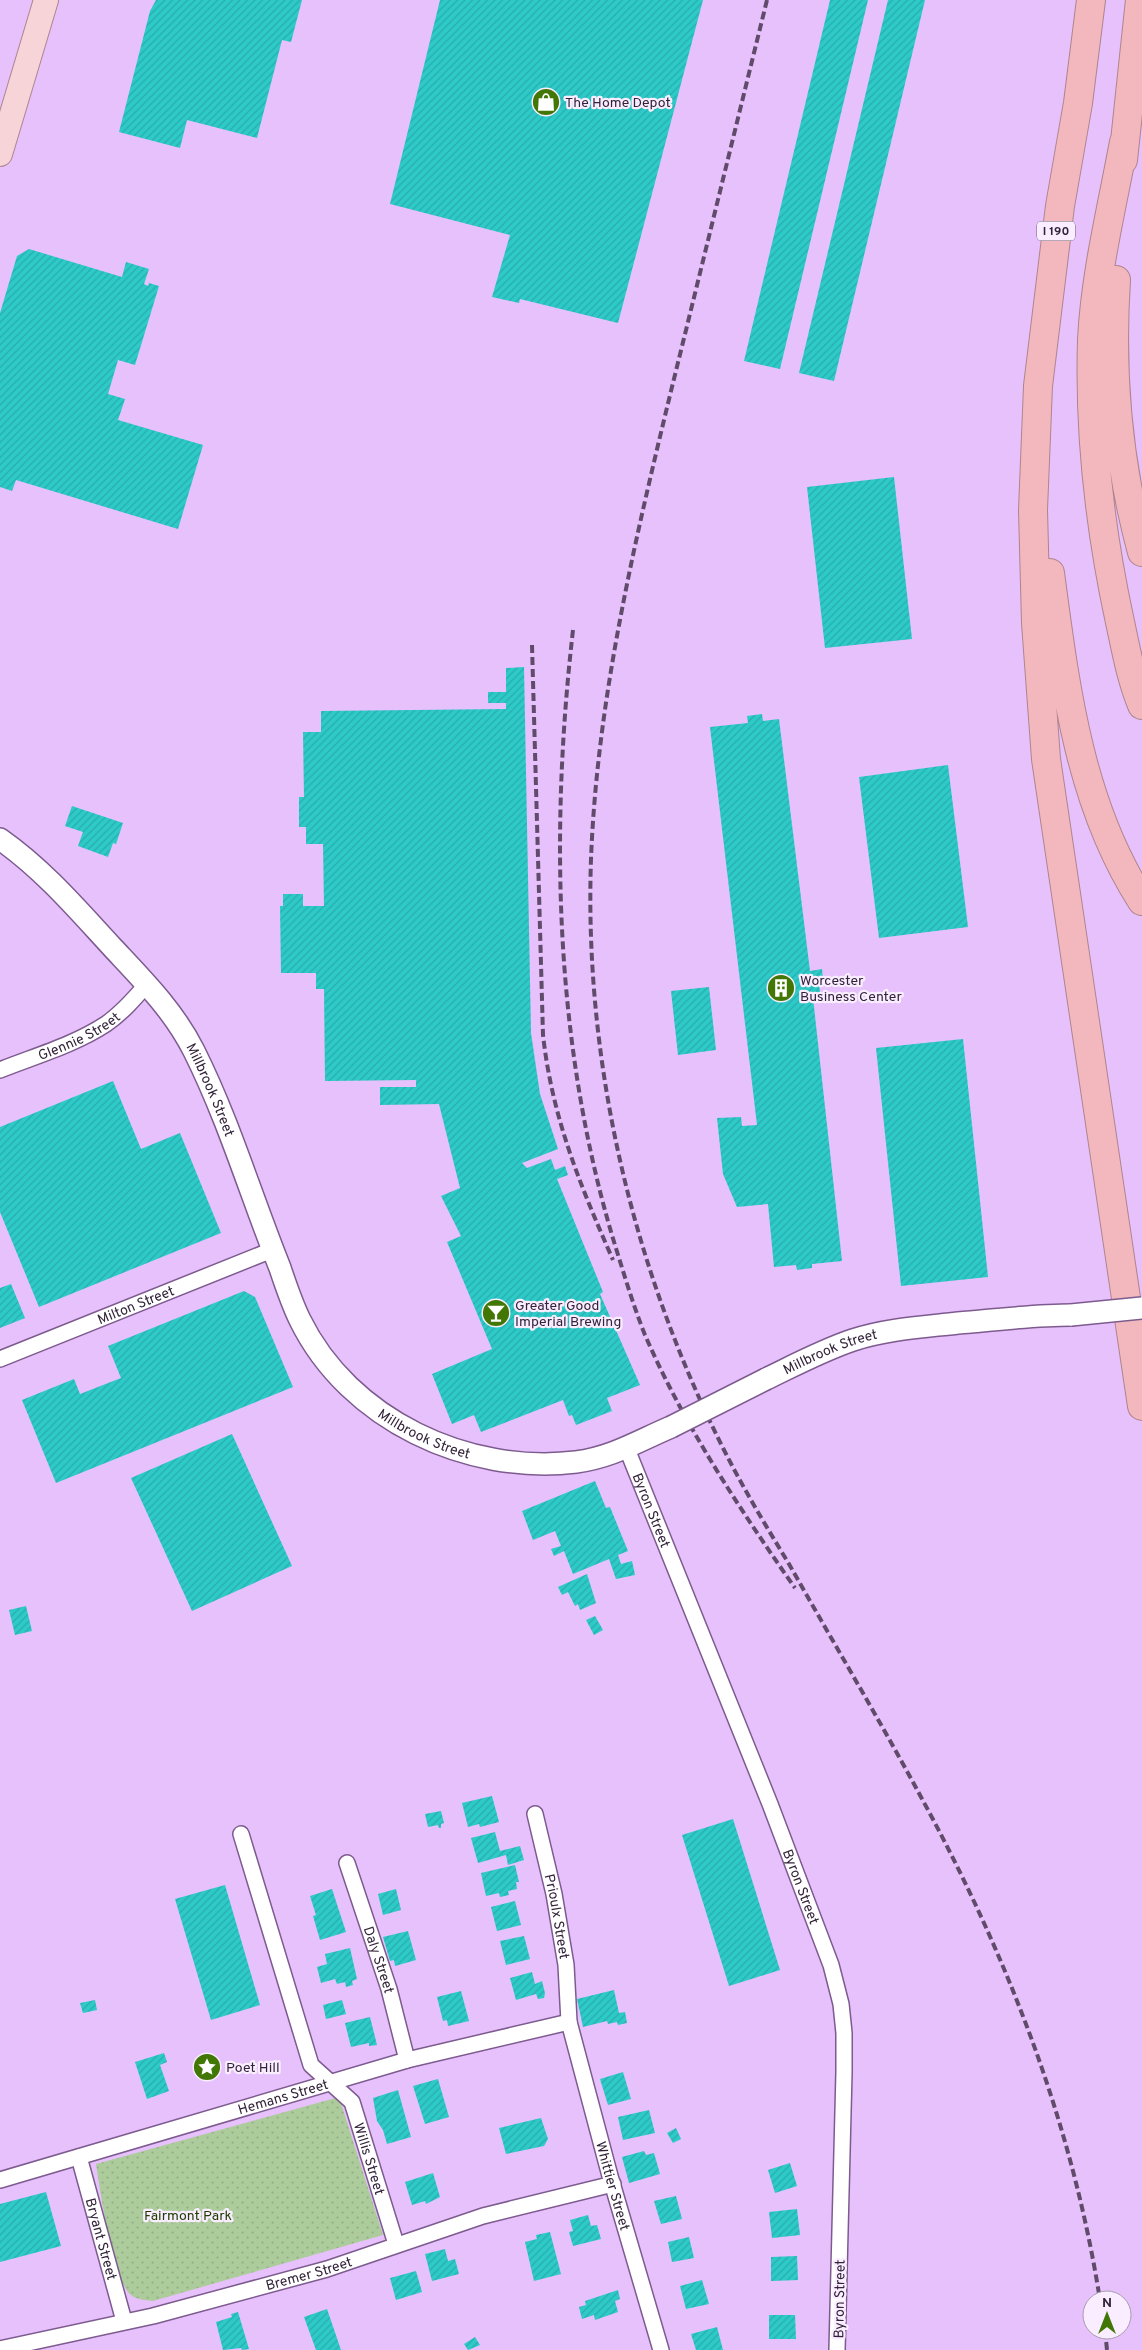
<svg xmlns="http://www.w3.org/2000/svg" width="1142" height="2350" viewBox="0 0 1142 2350" font-family="Overpass,sans-serif">
<style>
.park{fill:url(#park-dots)}
.building{fill:url(#building-hatch)}
.lines{fill:none;stroke-linecap:round;stroke-linejoin:round}
.minor-casing{stroke:#7d5b8f;stroke-width:18}
.secondary-casing{stroke:#7d5b8f;stroke-width:24}
.primary-casing{stroke:#af848f;stroke-width:26}
.motorway-casing{stroke:#af848f;stroke-width:30}
.minor{stroke:#fff;stroke-width:15}
.secondary{stroke:#fff;stroke-width:21}
.primary{stroke:#f7d4d7;stroke-width:24}
.motorway{stroke:#f2b8bd;stroke-width:28}
.rail{stroke:#604b6a;stroke-width:4;stroke-dasharray:8 4;stroke-linecap:butt}
.secondary-bridge-casing{stroke:#7d5b8f;stroke-width:24;stroke-linecap:butt}
.secondary-bridge{stroke:#fff;stroke-width:21}
.labels{text-anchor:middle;stroke-width:4.5;stroke-linejoin:round;paint-order:stroke}
.shield{fill:#f9edff;stroke:#6e6074;stroke-width:1}
.shield-label{font-size:12px;font-weight:bold;fill:#322339}
.poi-label{font-size:14px;fill:#322339;stroke:#f9edff;text-anchor:start}
.street-label{font-size:14px;fill:#322339;stroke:#f9edff}
.park-label{font-size:14px;fill:#203e02;stroke:#f9edff}
</style>
<defs>
<pattern id="park-dots" width="8" height="8" patternUnits="userSpaceOnUse" patternTransform="scale(1.25)"><rect width="8" height="8" fill="#adcc9b"/><path d="M2 2h.1M6 6h.1" fill="none" stroke="#95af86" stroke-width="1.8" stroke-linecap="round"/></pattern>
<pattern id="building-hatch" width="6" height="6" patternUnits="userSpaceOnUse" patternTransform="scale(1.25)"><rect width="6" height="6" fill="#2dcac8"/><path d="M-1 1l2-2M0 6l6-6M5 7l2-2" fill="none" stroke="#28adad"/></pattern>
</defs>
<rect width="100%" height="100%" fill="#e6c1fb"/>
<!-- park -->
<path class="park" d="M339,2097L383,2235L153,2301C145,2300 138,2300 131,2295C113,2281 100,2189 96,2164Z"/>
<!-- building -->
<path class="building" d="M156,0H302L291,42L282,40L257,138L187,120L180,148L119,132L150,11Z
M440,0H703L618,323L520,299L519,303L492,297L510,235L390,204Z
M830,0H868L780,369L744,361Z
M888,0H925L834,381L799,373Z
M29,249L122,277L126,262L149,269L144,284L148,286L149,283L159,286L135,365L118,360L108,394L125,399L118,420L203,445L178,529L16,480L12,491L0,487V313L17,256Z
M894,477L912,639L825,648L807,487Z
M524,667L531,1033L540,1094L558,1149L522,1163L527,1168L551,1159L555,1170L565,1166L568,1175L557,1179L603,1292L600,1294L640,1385L607,1398L612,1411L576,1425L572,1415L569,1416L563,1400L481,1432L474,1415L452,1424L432,1374L492,1349L447,1242L461,1236L441,1196L460,1188L439,1104L380,1105V1087H416V1080L325,1081L324,989H316V973H281L280,906H283V894H303V906H324L323,844H306V827H299V797H304L303,732H321V711L506,709V703H488V692H506V668Z
M762,714L763,721L779,719L810,971L822,969L823,979H818L821,997L813,998L842,1261L812,1264V1268L797,1270L796,1265L774,1267L768,1204L737,1207L723,1174L717,1118L741,1117L742,1126L757,1125L710,727L748,723L747,716Z
M948,765L968,927L879,938L859,777Z
M72,806L123,823L116,844L113,843L108,857L78,846L83,832L65,826Z
M709,987L716,1050L678,1055L671,991Z
M963,1039L988,1277L901,1286L876,1048Z
M113,1081L141,1149L180,1133L221,1233L39,1307L0,1212V1127Z
M11,1284L25,1318L0,1328V1288Z
M244,1291L255,1297L293,1387L56,1483L22,1400L74,1379L80,1394L121,1378L108,1346Z
M232,1434L292,1566L192,1611L131,1478Z
M595,1481L606,1508L610,1507L628,1551L618,1555L621,1564L632,1561L635,1575L616,1579L609,1559L573,1574L564,1551L554,1556L551,1549L561,1546L555,1531L533,1540L522,1511Z
M587,1574L596,1603L580,1610L578,1604L575,1606L568,1592L562,1595L558,1587Z
M26,1606L32,1631L15,1635L9,1610Z
M595,1616L603,1630L594,1635L586,1620Z
M492,1796L499,1822L480,1827L479,1824L468,1827L462,1803Z
M441,1811L444,1823L441,1824V1828H439L438,1825L428,1827L425,1814Z
M733,1819L780,1970L729,1986L682,1835Z
M495,1832L500,1851L520,1846L524,1860L508,1865L506,1855L478,1863L471,1838Z
M515,1865L519,1882H516L517,1889L508,1891L509,1895L500,1897L499,1893L486,1896L481,1873Z
M225,1885L260,2005L211,2020L175,1899Z
M332,1889L346,1932L320,1940L313,1916L316,1915L310,1896Z
M396,1889L401,1910L383,1915L378,1894Z
M515,1901L521,1925L497,1931L491,1907Z
M408,1931L416,1960L395,1966L394,1960L390,1961L383,1937Z
M524,1936L530,1959L506,1965L500,1941Z
M350,1948L357,1979L352,1981L353,1985L346,1987L345,1982L337,1984L335,1979L321,1983L317,1967L327,1964L325,1954Z
M532,1972L535,1984L542,1981L545,1993L544,1998L538,1999L536,1994L516,2000L510,1978Z
M614,1990L619,2013L625,2012L627,2023L618,2025L617,2022L608,2024L607,2021L583,2027L577,1999Z
M461,1991L469,2021L448,2026L447,2020L443,2021L437,1997Z
M95,2000L97,2010L83,2013L80,2003Z
M342,2000L346,2014L326,2019L323,2005Z
M370,2017L377,2045L369,2046V2043L351,2047L345,2023Z
M164,2053L167,2062L160,2065L169,2091L147,2099L135,2062Z
M623,2072L631,2099L608,2105L600,2079Z
M438,2079L449,2117L425,2124L413,2086Z
M398,2090L411,2137L387,2144L383,2130L377,2121L373,2098Z
M649,2110L655,2133L623,2140L618,2117Z
M541,2118L548,2139L544,2146L506,2154L499,2128Z
M676,2128L681,2139L673,2143L667,2133Z
M644,2151L646,2155L654,2153L660,2174L629,2183L622,2157Z
M790,2163L797,2186L775,2193L768,2170Z
M433,2173L440,2197L426,2204L425,2201L412,2205L405,2182Z
M46,2192L61,2246L0,2262V2204Z
M676,2196L682,2219L661,2224L654,2201Z
M797,2209L800,2235L772,2238L769,2212Z
M588,2215L591,2226L597,2225L601,2239L573,2246L569,2232L573,2231L570,2220Z
M550,2232L561,2274L534,2281L525,2242L537,2239L536,2235Z
M689,2237L694,2258L672,2262L668,2242Z
M445,2249L448,2261L455,2259L459,2274L432,2281L425,2254Z
M797,2256L798,2280L771,2281V2257Z
M416,2271L422,2292L396,2300L390,2278Z
M702,2280L709,2304L686,2309L680,2286Z
M618,2290L620,2299L615,2301L618,2312L595,2320L594,2315L582,2319L579,2307L586,2305L585,2301Z
M327,2309L341,2350H316L304,2317Z
M238,2312L249,2349L242,2350L241,2348L223,2350L216,2322L232,2317L231,2314Z
M769,2315H795L796,2339H769Z
M717,2327L723,2350H696L691,2334Z
M475,2337L480,2345L468,2350L464,2344Z"/>
<g class="lines">
<defs>
<g id="minor">
<path id="s1" d="M0,1070C35,1056 74,1045 106,1024C122,1013 135,998 147,984"/>
<path id="s2" d="M0,1359L272,1250"/>
<path id="s3" d="M627,1449L770,1804L831,1965L841,2004L844,2033V2072L837,2350"/>
<path id="s4" d="M535,1814L554,1894L566,1965L569,2022L610,2176L661,2350"/>
<path id="s5" d="M241,1834L311,2065L352,2102L396,2244"/>
<path id="s6" d="M347,1863L389,1989L407,2060"/>
<path id="s7" d="M79,2157L124,2321"/>
<path id="s8" d="M0,2180L407,2060L569,2022"/>
<path id="s9" d="M0,2349L153,2316L327,2269L483,2216L613,2184"/>
</g>
<g id="secondary">
<path id="s10" d="M0,839C44,870 77,909 113,948C143,980 174,1011 194,1051C229,1121 251,1196 280,1268C286,1286 292,1304 300,1320C349,1420 468,1475 576,1462C613,1457 638,1441 671,1427"/>
<path id="s11" d="M766,1379C795,1365 823,1350 853,1340C886,1329 923,1327 958,1323C995,1320 1034,1315 1071,1315"/>
</g>
<path id="primary" d="M0,154L46,0"/>
<path id="motorway" d="M1091,0L1078,103L1060,206L1038,386L1033,510L1036,623L1046,759L1142,1406
M1124,142C1112,207 1095,275 1092,340C1089,434 1100,530 1120,622C1126,650 1131,678 1142,705
M1123,160L1140,0
M1116,280C1110,371 1118,464 1142,552
M1050,573C1065,685 1079,804 1142,901"/>
</defs>
<!-- minor casing -->
<use href="#minor" class="minor-casing"/>
<!-- secondary casing -->
<use href="#secondary" class="secondary-casing"/>
<!-- primary casing -->
<use href="#primary" class="primary-casing"/>
<!-- motorway casing -->
<use href="#motorway" class="motorway-casing"/>
<!-- minor -->
<use href="#minor" class="minor"/>
<!-- secondary -->
<use href="#secondary" class="secondary"/>
<!-- primary -->
<use href="#primary" class="primary"/>
<!-- motorway -->
<use href="#motorway" class="motorway"/>
<!-- rail -->
<path class="rail" d="M767,0C735,130 703,261 671,391C634,544 597,701 591,859C584,1061 632,1267 723,1448C743,1488 766,1526 789,1564C833,1642 879,1719 921,1797C1007,1955 1072,2122 1100,2300
M573,630C549,839 555,1057 619,1258C627,1284 635,1310 645,1335C684,1425 739,1508 795,1588
M532,645L543,1035C552,1117 580,1185 613,1260
M1105,2330L1107,2350"/>
<defs>
<path id="secondary-bridge" d="M1071,1315L1142,1308
M671,1427L766,1379"/>
</defs>
<!-- secondary-bridge casing -->
<use href="#secondary-bridge" class="secondary-bridge-casing"/>
<!-- secondary-bridge -->
<use href="#secondary-bridge" class="secondary-bridge"/>
</g>
<!-- icons -->
<defs>
<symbol id="shop-disc" viewBox="-11 -11 22 22"><circle r="9.5" fill="#427705" stroke="#f9edff"/><path d="M-5-2.5h2.3a2.7 3.5 0 0 1 5.4 0H5L5.5 6h-11ZM-1.5-2.5h3a1.5 2.3 0 0 0-3 0Z" fill="#fff"/></symbol>
<symbol id="building-disc" viewBox="-11 -11 22 22"><circle r="9.5" fill="#427705" stroke="#f9edff"/><path d="M-4-6H4V6H1V3H-1V6H-4ZM-2.5-4.3h1.7v1.8h-1.7ZM.8-4.3h1.7v1.8H.8ZM-2.5-1h1.7V.8h-1.7ZM.8-1h1.7V.8H.8Z" fill="#fff"/></symbol>
<symbol id="bar-disc" viewBox="-11 -11 22 22"><circle r="9.5" fill="#427705" stroke="#f9edff"/><path d="M-6-5H6L.8 .8V4.5H3.5V6h-7V4.5H-.8V.8Z" fill="#fff"/></symbol>
<symbol id="sight-disc" viewBox="-11 -11 22 22"><circle r="9.5" fill="#427705" stroke="#f9edff"/><path d="M0-6L1.8-2.2L6-1.7L2.9 1.2L3.7 5.4L0 3.3L-3.7 5.4L-2.9 1.2L-6-1.7L-1.8-2.2Z" fill="#fff"/></symbol>
</defs>
<g fill-rule="evenodd">
<use href="#shop-disc" x="530" y="86" width="32" height="32"/>
<use href="#building-disc" x="765" y="972" width="32" height="32"/>
<use href="#bar-disc" x="480" y="1297" width="32" height="32"/>
<use href="#sight-disc" x="191" y="2051" width="32" height="32"/>
</g>
<g class="labels">
<!-- shield labels -->
<rect class="shield" x="1037" y="221.5" width="38" height="19" rx="4"/>
<g class="shield-label">
<text x="1056" y="235">I 190</text>
</g>
<!-- poi labels -->
<g class="poi-label">
<text x="565" y="107">The Home Depot</text>
<text x="800" y="985">Worcester<tspan x="800" dy="16">Business Center</tspan></text>
<text x="515" y="1310">Greater Good<tspan x="515" dy="16">Imperial Brewing</tspan></text>
<text x="226" y="2072">Poet Hill</text>
</g>
<!-- street labels -->
<g class="street-label">
<text dy="5" stroke="none"><textPath href="#s1" startOffset="86">Glennie Street</textPath></text>
<text dy="5" stroke="none"><textPath href="#s10" startOffset="331">Millbrook Street</textPath></text>
<text dy="5" stroke="none"><textPath href="#s2" startOffset="146">Milton Street</textPath></text>
<text dy="5" stroke="none"><textPath href="#s11" startOffset="70">Millbrook Street</textPath></text>
<text dy="5" stroke="none"><textPath href="#s10" startOffset="751">Millbrook Street</textPath></text>
<text dy="5" stroke="none"><textPath href="#s3" startOffset="66">Byron Street</textPath></text>
<text dy="5" stroke="none"><textPath href="#s3" startOffset="471">Byron Street</textPath></text>
<text dy="5" stroke="none"><textPath href="#s4" startOffset="105">Prioulx Street</textPath></text>
<text dy="5" stroke="none"><textPath href="#s6" startOffset="102">Daly Street</textPath></text>
<text dy="5" stroke="none"><textPath href="#s8" startOffset="295">Hemans Street</textPath></text>
<text dy="5" stroke="none"><textPath href="#s5" startOffset="356">Willis Street</textPath></text>
<text dy="5" stroke="none"><textPath href="#s4" startOffset="381">Whittier Street</textPath></text>
<text dy="5" stroke="none"><textPath href="#s7" startOffset="85">Bryant Street</textPath></text>
<text dy="5" stroke="none"><textPath href="#s9" startOffset="318">Bremer Street</textPath></text>
<text transform="translate(839 2299) rotate(-89)" y="5">Byron Street</text>
</g>
<!-- park labels -->
<g class="park-label">
<text x="188" y="2220">Fairmont Park</text>
</g>
</g>
<!-- north arrow -->
<g transform="translate(1107 2315)"><circle r="24" fill="#f9edff" stroke="#a99cb0"/>
<path d="M0-4L9 19L0 12L-9 19Z" fill="#427705"/>
<text y="-8" font-size="14" font-weight="bold" text-anchor="middle" fill="#322339">N</text>
</g>
</svg>
